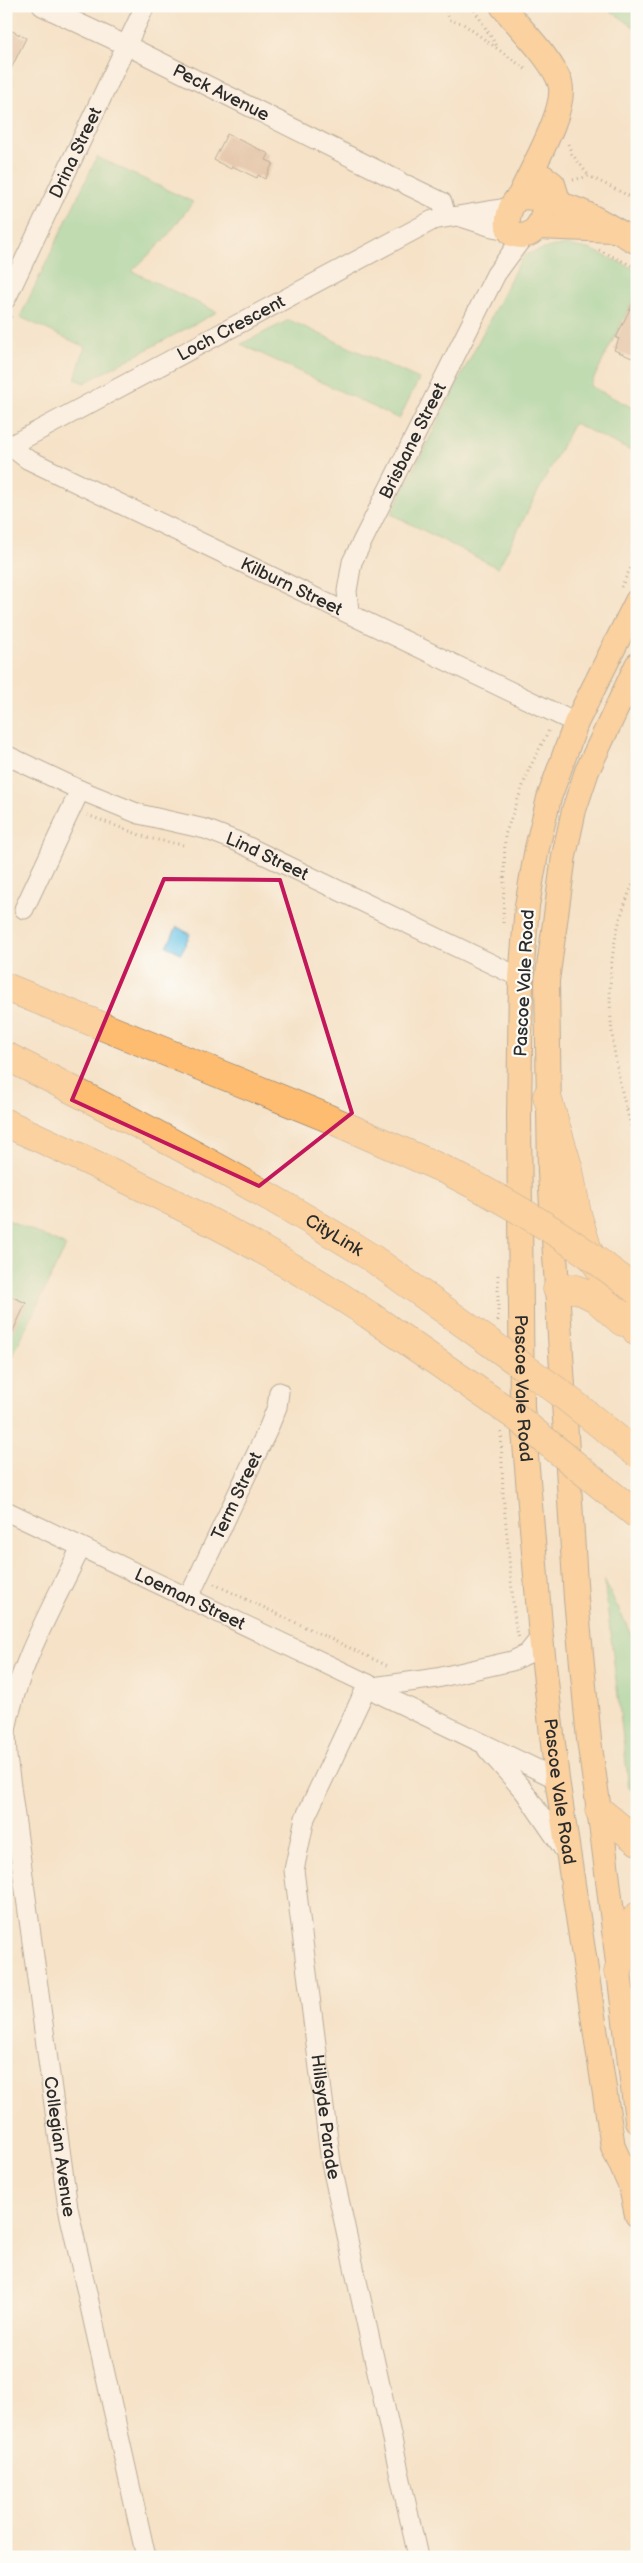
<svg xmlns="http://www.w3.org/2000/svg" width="643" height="2563" viewBox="0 0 643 2563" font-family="'Balsamiq Sans',sans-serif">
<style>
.green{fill:#7ed296;stroke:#547e60}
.water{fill:#66c2e4;stroke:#487688}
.building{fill:#d1a78b}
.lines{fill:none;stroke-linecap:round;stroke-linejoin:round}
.minor-casing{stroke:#726b62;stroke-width:21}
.major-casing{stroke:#726b62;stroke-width:26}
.highway-casing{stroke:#726b62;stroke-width:29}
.path{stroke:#726b62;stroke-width:3;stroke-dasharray:1 4;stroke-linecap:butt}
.minor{stroke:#fff;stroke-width:19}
.major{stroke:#febc70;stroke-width:24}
.highway{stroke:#febc70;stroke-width:28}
.highway-bridge-casing{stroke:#726b62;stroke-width:29;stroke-linecap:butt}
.highway-bridge{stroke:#febc70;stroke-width:28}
.marked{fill:none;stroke:#c2185b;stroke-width:4;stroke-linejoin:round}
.labels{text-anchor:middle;stroke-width:4.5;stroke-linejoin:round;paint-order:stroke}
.street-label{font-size:18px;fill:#2b2b2b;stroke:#fdfcf7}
</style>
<rect width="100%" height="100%" fill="#fdfcf7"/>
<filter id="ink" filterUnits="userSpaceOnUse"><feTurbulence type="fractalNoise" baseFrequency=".02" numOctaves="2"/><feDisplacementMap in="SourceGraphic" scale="10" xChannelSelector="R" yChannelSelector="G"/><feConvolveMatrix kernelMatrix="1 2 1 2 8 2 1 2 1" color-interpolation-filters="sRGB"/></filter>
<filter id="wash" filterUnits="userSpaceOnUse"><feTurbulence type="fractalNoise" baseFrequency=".0096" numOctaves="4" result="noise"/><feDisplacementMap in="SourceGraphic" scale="20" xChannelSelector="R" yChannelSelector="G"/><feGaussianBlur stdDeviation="1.12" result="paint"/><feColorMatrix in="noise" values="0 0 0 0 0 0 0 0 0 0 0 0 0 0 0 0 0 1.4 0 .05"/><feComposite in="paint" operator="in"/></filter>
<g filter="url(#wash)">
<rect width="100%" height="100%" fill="#f5e2c7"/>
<!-- green -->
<path class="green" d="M603,6H637V29Z
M97,157L193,202L165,239L132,271L217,312L84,383L75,379L85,347L20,317Z
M569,245L592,250L637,270V292L590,386L637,410V454L574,423L498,568L391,514L516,268L525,255L553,246Z
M289,320L419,379L399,419L241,344Z
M6,1219L66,1246L6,1369Z
M604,1580L637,1646V1796L629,1788Z"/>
<!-- water -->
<path class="water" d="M177,927L190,934L181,953L167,946Z"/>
<g id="blocks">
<!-- building -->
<path class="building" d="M6,28L26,38L6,79Z
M227,134L269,154L266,160L273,163L265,179L258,175L257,178L232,166L231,169L214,160Z
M637,294V348L632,358L614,350L619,339L616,338Z
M6,1294L26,1303L6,1346Z"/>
</g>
</g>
<g filter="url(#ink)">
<use href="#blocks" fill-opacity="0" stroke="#726b62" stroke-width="1"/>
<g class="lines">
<defs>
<g id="minor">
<path id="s1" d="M42,6L136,50L399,181"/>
<path d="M407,185L442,202L446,216"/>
<path d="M461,217L492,227L508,230"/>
<path id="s2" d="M6,299L145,6"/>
<path id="s3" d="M10,446L27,459L576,723"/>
<path id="s4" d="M6,448L433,220L512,207"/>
<path id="s5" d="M349,612L347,591L352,562L496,274L523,237"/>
<path id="s6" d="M6,755L80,790L139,814L205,829L236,841L521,978"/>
<path d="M24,909L80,790"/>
<path id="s7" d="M6,1511L368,1684L378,1693L557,1779"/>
<path id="s8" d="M188,1599L268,1429L277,1407L279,1392"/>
<path id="s9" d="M368,1684L305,1818L294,1870L331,2163L418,2557"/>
<path d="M373,1687L437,1678L512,1661L527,1654L541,1637"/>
<path d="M6,1730C18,1665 53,1606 81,1547"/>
<path id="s10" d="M6,1731L7,1757L68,2208L146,2557"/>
<path d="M487,1749L524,1791L567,1854"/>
</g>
<g id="major">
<path d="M502,6C518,26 553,60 560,83C568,108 530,172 519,197"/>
<path d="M544,177L553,184L559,203"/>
<path d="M519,197L537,198L544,204C544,223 532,242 512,234C503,226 510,203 519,197Z"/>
<path d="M543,202C579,204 605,225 637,242"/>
<path d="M537,227L613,230"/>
<path id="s11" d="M637,601L576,723L549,798L537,848L527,906L521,978L519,1117L522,1407L541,1637L557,1779L613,2147L631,2187L637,2215"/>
<path d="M637,665L587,771L574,810L564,856L547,981L550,1173L576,1599L589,1740L603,1839L637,2121"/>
</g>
<g id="highway">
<path d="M6,987L323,1116L443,1169"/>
<path id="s12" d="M6,1056C131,1119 253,1184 372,1258"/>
<path d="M547,1096L569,1169L577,1213L588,1250L637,1332"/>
<path d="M6,1123C131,1180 255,1239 369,1315"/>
<path d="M557,1289H577L595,1298L622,1322"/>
<path d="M599,1810L637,1841"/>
<path d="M618,1972L625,1946L637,1916"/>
</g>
</defs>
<!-- minor casing -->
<use href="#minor" class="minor-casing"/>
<!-- major casing -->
<use href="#major" class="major-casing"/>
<!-- highway casing -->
<use href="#highway" class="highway-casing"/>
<!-- path -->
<path class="path" d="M445,6L449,20L462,23L528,71
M472,6L498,48
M568,144L572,154L589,176
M573,180L589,176L637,200
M599,250L637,268
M6,326L11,316
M621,587L637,556
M87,815L148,838L183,845
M637,876C594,959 609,1059 637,1145
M503,923L505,835L529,769L549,730
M627,1109L637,1105
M498,1321V1272
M501,1432L503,1493L515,1623L519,1638
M214,1584L390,1667"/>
<!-- minor -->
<use href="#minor" class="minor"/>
<!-- major -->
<use href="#major" class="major"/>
<!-- highway -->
<use href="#highway" class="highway"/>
<defs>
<path id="highway-bridge" d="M443,1169C512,1203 577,1243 637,1291
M372,1258L563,1395L637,1454
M369,1315L515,1416L637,1515"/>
</defs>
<!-- highway-bridge casing -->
<use href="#highway-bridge" class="highway-bridge-casing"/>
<!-- highway-bridge -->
<use href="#highway-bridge" class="highway-bridge"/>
</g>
</g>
<!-- marked area -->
<path d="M0 0H643V2563H0ZM164,879L280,880L352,1113L259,1186L72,1100Z" fill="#f5e2c7" fill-opacity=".55" fill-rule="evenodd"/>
<path class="marked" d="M164,879L280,880L352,1113L259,1186L72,1100Z"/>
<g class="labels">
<!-- street labels -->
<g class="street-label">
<text dy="6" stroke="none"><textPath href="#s1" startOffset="199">Peck Avenue</textPath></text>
<text dy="6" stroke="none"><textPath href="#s2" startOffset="162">Drina Street</textPath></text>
<text dy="6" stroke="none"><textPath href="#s4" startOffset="255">Loch Crescent</textPath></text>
<text dy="6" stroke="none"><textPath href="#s5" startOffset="186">Brisbane Street</textPath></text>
<text dy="6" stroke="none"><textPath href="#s3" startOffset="315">Kilburn Street</textPath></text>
<text dy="6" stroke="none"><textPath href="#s6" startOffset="281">Lind Street</textPath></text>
<text transform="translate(524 983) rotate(-87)" y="6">Pascoe Vale Road</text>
<text dy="6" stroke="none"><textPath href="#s12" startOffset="374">CityLink</textPath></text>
<text dy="6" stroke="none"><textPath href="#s11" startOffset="809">Pascoe Vale Road</textPath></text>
<text dy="6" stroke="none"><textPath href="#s8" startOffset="114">Term Street</textPath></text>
<text dy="6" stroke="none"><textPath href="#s7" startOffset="204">Loeman Street</textPath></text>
<text dy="6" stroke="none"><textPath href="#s11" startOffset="1214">Pascoe Vale Road</textPath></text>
<text dy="6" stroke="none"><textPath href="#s9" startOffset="450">Hillsyde Parade</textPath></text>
<text dy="6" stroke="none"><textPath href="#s10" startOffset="419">Collegian Avenue</textPath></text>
</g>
</g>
<!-- margin -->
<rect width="643" height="2563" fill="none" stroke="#fdfcf7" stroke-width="25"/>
</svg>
